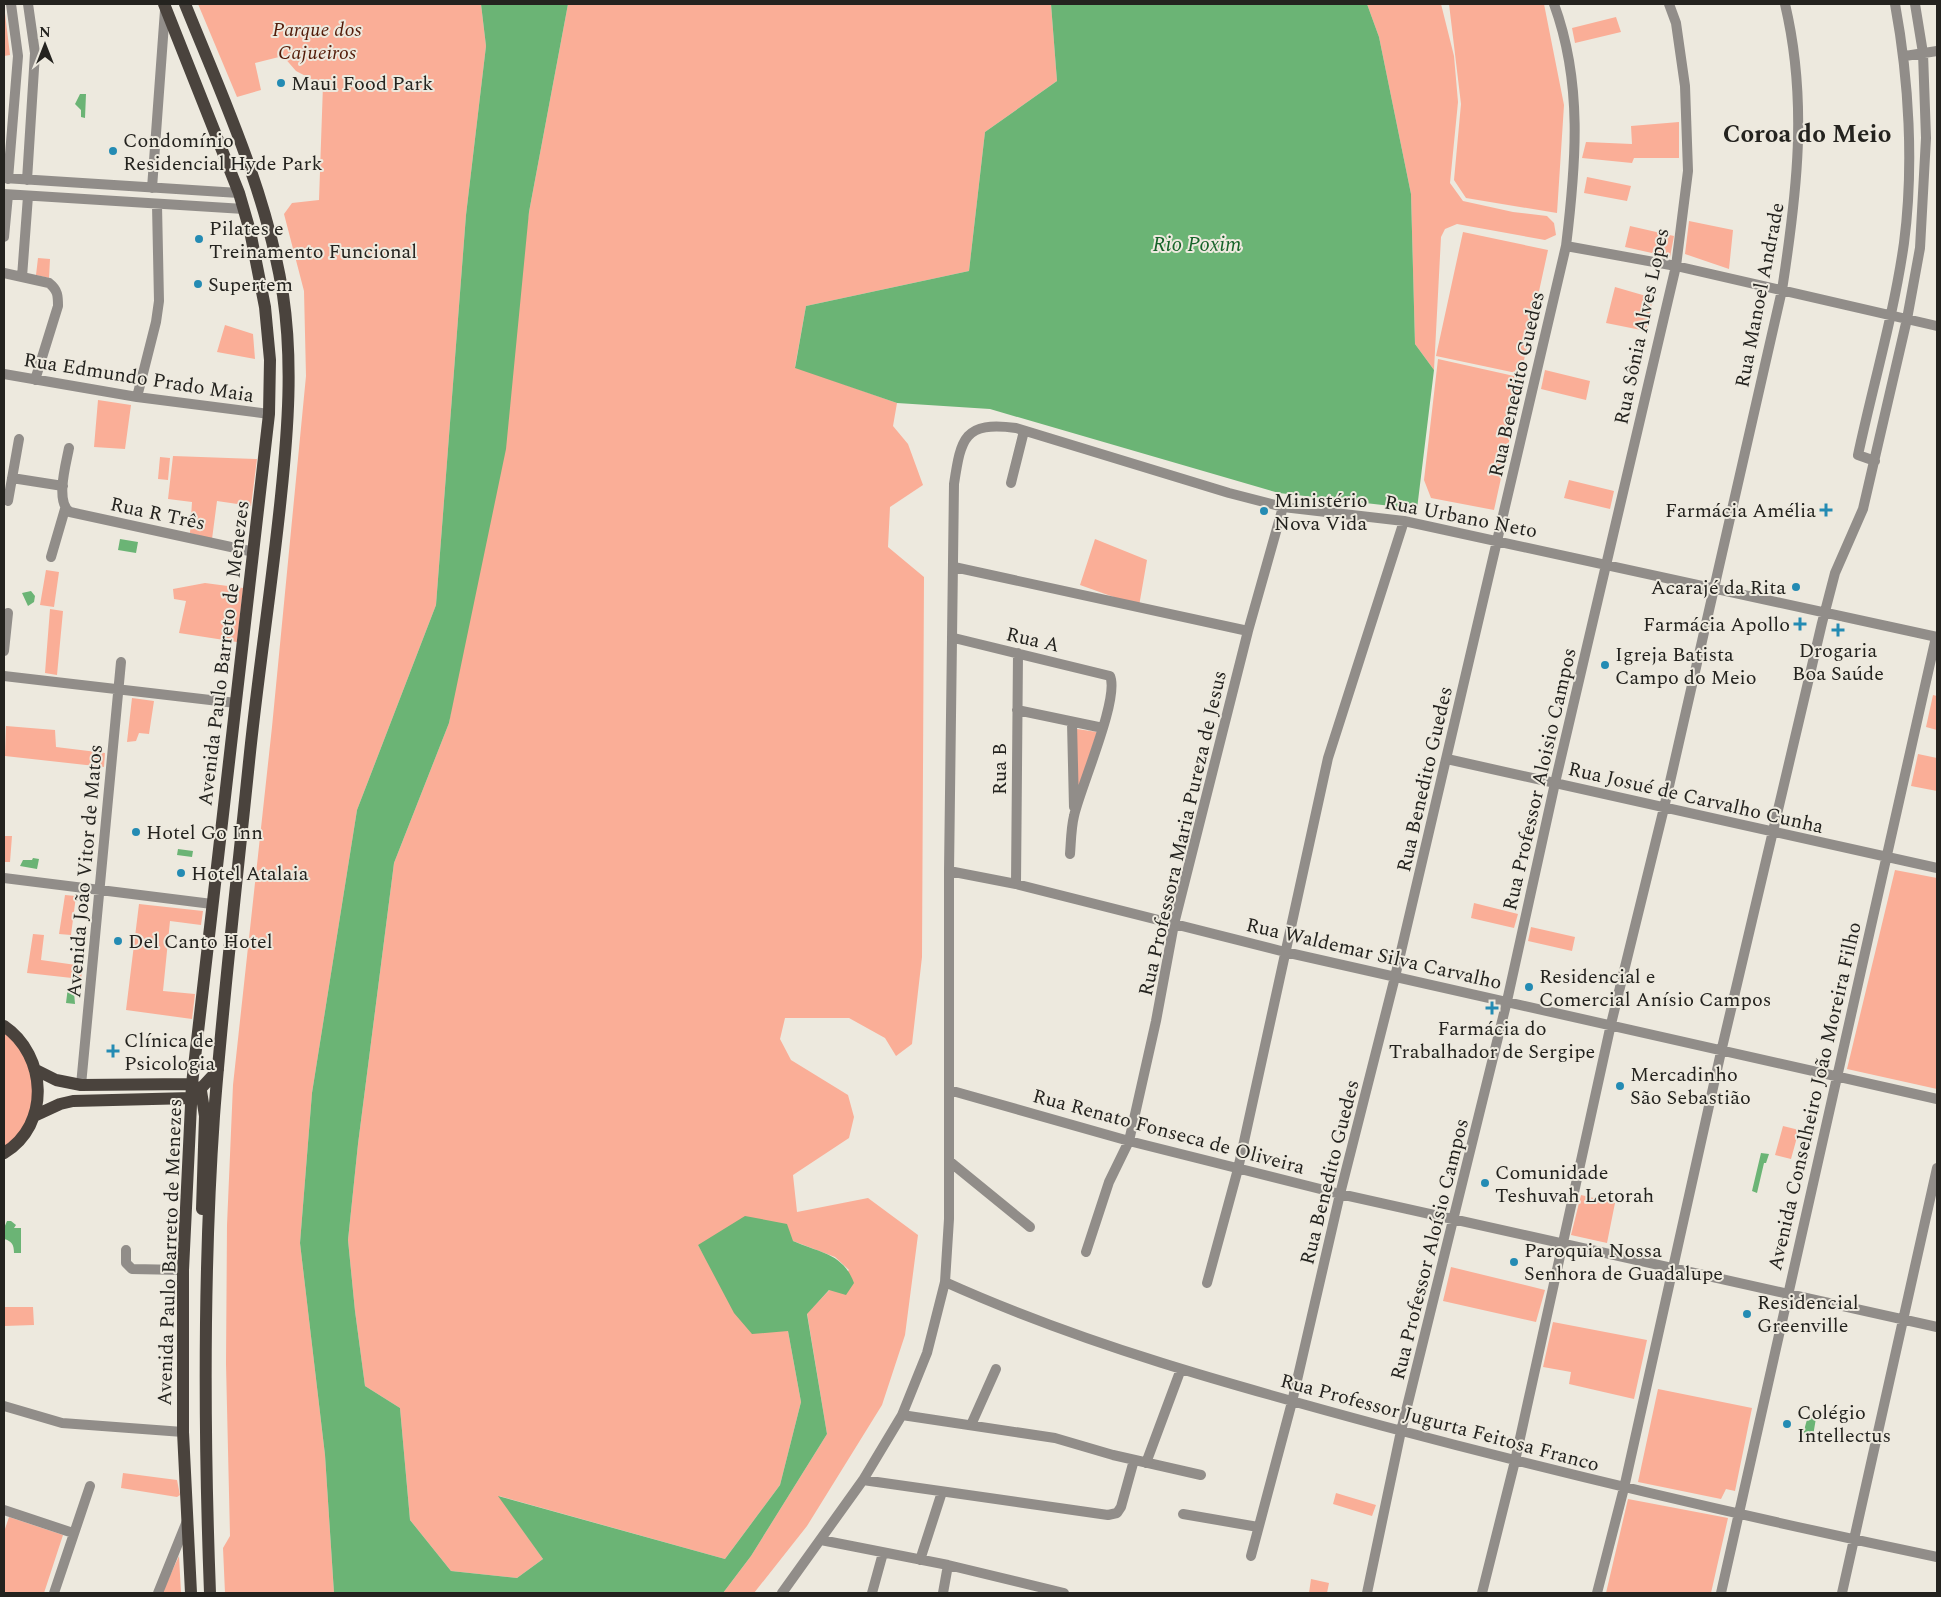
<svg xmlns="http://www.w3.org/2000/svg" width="1941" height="1597" viewBox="0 0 1941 1597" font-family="Spectral,serif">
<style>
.green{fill:#faae97}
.water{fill:#6bb475}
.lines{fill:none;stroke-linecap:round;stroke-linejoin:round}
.minor{stroke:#918d89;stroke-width:10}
.major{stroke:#4a433d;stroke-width:12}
.poi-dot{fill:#248bb3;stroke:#ede9de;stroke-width:2}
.labels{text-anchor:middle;stroke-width:4;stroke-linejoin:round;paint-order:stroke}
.park-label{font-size:20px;font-style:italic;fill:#521b08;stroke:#ede9de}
.poi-label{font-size:20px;fill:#24231f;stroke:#ede9de;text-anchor:start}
.street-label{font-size:20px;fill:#24231f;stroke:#ede9de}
.water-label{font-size:21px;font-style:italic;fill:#156329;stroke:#ede9de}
.district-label{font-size:25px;font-weight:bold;fill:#24231f;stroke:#ede9de}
</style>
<rect width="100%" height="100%" fill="#ede9de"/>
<!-- green -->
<path class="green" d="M198,4H481L486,46L466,215L436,605L357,810L312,1093L300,1243L325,1455L334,1593H225L223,1548L230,1536L226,1364L227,1225L233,1085L272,727L306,376L304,291L284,214L292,203L319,200L323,85L296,71L283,56L255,63L261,90L237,97Z
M568,4H1051L1057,81L985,132L969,271L806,306L795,367L897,403L893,426L908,444L923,485L890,507L888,547L924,577L922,957L912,1044L896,1056L885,1038L849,1018H785L780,1039L791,1060L848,1095L854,1117L849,1138L793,1175L797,1212L868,1198L918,1235L905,1335L882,1405L807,1526L754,1593H723L751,1556L827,1434L807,1313L849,1270L835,1257L793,1241L698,1245L715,1275L788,1331L801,1402L780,1485L725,1559L499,1496L543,1559L517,1578L451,1571L410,1520L400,1408L365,1386L355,1311L348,1240L358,1144L394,863L449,723L529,212Z
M1367,4H1441L1454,56L1458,102L1450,183L1463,201L1513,212L1547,216L1554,223L1556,235L1545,240L1457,224L1445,229L1441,237L1434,370L1415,344L1411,194L1379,37Z
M1449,4H1544L1564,105L1557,213L1466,198L1454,180L1461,104Z
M4,5L10,55L4,56Z
M1616,17L1621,32L1575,43L1572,28Z
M1679,122V158H1634L1632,163L1582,158L1586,142L1632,144L1631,126Z
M1587,177L1631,186L1627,201L1584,193Z
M1689,221L1733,230L1729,269L1685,254Z
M1630,226L1674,236L1670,257L1625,247Z
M1463,232L1548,250L1521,374L1436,356Z
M38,258L50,259L49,278L36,275Z
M1615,287L1653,298L1646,331L1606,323Z
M225,325L253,334L255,359L217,352Z
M1438,359L1523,378L1494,510L1431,498L1424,480Z
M1545,370L1590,381L1586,400L1541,389Z
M98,400L131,405L125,449L94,447Z
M173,456L257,459L251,506L217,501L212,539L190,533L192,502L168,499Z
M160,457L170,458L168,480L158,479Z
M1569,480L1614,491L1610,509L1564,498Z
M1095,539L1147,560L1139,606L1080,585Z
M46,570L59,572L54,607L40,605Z
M205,583L243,588L237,642L179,633L186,601L174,599L173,589Z
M50,609L63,611L57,675L45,673Z
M1933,695L1937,696V730L1926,727Z
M132,698L154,701L149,734L139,733L136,741L127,742Z
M6,726L55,730L56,747L105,753L104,767L5,756Z
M1077,729L1097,732L1077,793Z
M1918,754L1937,758V791L1911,786Z
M4,836H12L10,862H4Z
M1895,870L1937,878V1089L1847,1069Z
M65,895L76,896L71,935L59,934Z
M1474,903L1518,914L1514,928L1471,918Z
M139,904L203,911L201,925L170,921L163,991L195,994L192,1019L126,1010Z
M1531,927L1575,937L1572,951L1528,941Z
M33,934L44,935L41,960L83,966L81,979L27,973Z
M4,1026L31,1056L34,1116L4,1153Z
M1783,1126L1799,1130L1791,1159L1775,1155Z
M1581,1195L1615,1203L1607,1243L1571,1235Z
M1451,1267L1545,1290L1536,1322L1443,1301Z
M4,1307H33L34,1325L4,1326Z
M1553,1322L1647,1340L1634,1399L1569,1384L1571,1372L1543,1367Z
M1658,1389L1752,1408L1735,1491L1726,1489L1721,1499L1638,1482Z
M123,1473L177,1480L180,1495L177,1497L121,1488Z
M1336,1493L1376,1505L1372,1516L1333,1504Z
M1628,1499L1728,1518L1711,1593H1606Z
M9,1517L63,1535L44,1593H4V1532Z
M179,1556L181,1593H162Z
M1311,1579L1329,1583L1327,1593H1309Z"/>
<!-- water -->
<path class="water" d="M481,4H568L529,212L506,449L449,723L394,863L358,1144L348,1240L355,1311L365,1386L400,1408L410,1520L451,1571L517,1578L543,1559L498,1496L725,1559L780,1485L801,1402L788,1331L752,1334L734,1313L698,1245L745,1216L787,1224L793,1241C820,1253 843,1253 854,1283L846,1295L829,1290L807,1314L827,1434L751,1556L723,1593H334L325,1455L300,1243L312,1093L357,810L436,605L466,215L486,46Z
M1051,4H1367L1379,37L1411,194L1415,344L1434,370L1417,509L1279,493L990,409L897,403L795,368L806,306L969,271L985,132L1057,81Z
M80,94H86L85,118L81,117V110L75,104Z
M120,539L138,542L136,553L118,550Z
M31,591L35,596L34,602L28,606L22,593Z
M178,849L193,851L192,857L177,855Z
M33,858L39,859L37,869L20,866L23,860H32Z
M68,987L74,992L75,1004L66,1003Z
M1761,1153L1769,1154L1766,1163H1764L1757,1193L1752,1191Z
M7,1221H11L16,1225L14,1228H21V1253H14C14,1245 12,1241 4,1239V1228Z
M1808,1416L1816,1418L1813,1436L1803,1434Z"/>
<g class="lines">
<!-- minor -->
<path class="minor" d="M1905,56L1937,51
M4,178L239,193
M8,179L18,56L11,4
M27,180L35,53L28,4
M152,188L165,10
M4,194L244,209
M4,237L8,195
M1566,246L1676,266L1937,326
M4,273L49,283C58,290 58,296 58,306L35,380
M22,277L28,196
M4,374L137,397L269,414
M137,397L156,322L159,301L157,205
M69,448C66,464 55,502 70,512L254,552
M1875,461L1858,455C1873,385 1894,314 1904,243C1914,166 1909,80 1895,4
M12,478L63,486
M1011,483L1024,431
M8,501L19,439
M51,557L65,509
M954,567L1248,631
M954,638L1110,676C1120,698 1080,788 1074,816C1071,828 1071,842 1070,854
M4,651L8,613
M4,676L236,703
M1017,710L1103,728
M1072,723L1074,807
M1447,759L1937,868
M949,871L1016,884L1285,952L1937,1099
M4,878L212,904
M1016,884L1018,653
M81,1085L121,662
M949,1090L1129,1141L1340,1194L1937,1327
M949,1161L1030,1227
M126,1250V1263L132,1269L183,1270
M1086,1252L1109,1182L1129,1141L1156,1021L1174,924L1248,631L1283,507
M945,1282C1085,1345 1235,1386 1383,1426C1567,1475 1751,1518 1937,1557
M1207,1283L1238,1169L1328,758L1404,521
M4,1406L62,1423L183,1432
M902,1415L1055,1438L1113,1455L1201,1475
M971,1425L996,1369
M1146,1463L1181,1369
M863,1480L1108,1515L1117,1513L1121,1507L1134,1460
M4,1510L73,1533
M1183,1514L1258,1527
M821,1540L948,1565L1064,1593
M1251,1556L1292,1402L1340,1194L1395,977L1566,246C1576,164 1583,83 1554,4
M920,1560L942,1492
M54,1593L90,1486
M158,1593L187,1521
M782,1593L863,1480L902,1415L927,1353L945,1282L949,1219V871L954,484C961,438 964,421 1016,428L1229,493L1283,507L1404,521L1937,637
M872,1593L883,1553
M943,1593L948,1565
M1367,1593L1401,1431L1507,1001L1555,783L1676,266L1688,171L1685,86L1676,23L1669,4
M1482,1593L1515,1461L1611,1024L1664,808L1782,290C1797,193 1808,101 1785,4
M1597,1593L1624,1488L1721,1052L1822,623L1835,573L1863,509L1907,319L1920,248L1926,138L1923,53L1915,4
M1721,1593L1936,637
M1842,1593L1937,1168"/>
<!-- major -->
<path class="major" d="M164,4L239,193L250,231L265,307L270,360L269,414L192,1084L183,1270V1432L191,1593
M185,4C223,98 267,193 283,295C293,362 288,429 281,496C272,585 258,673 249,762C237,880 223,998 214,1116C203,1274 204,1435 210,1593
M4,1026C47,1055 51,1125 4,1153
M36,1070L56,1080L81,1085L192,1084L201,1091L205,1116L202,1209
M34,1116L60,1104L73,1101L192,1098L218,1070"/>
</g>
<!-- markers -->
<g class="poi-dot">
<circle cx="281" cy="83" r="5"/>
<circle cx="113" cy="151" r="5"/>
<circle cx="199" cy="239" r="5"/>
<circle cx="198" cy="284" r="5"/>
<path d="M1823.5 502.5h5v5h5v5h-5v5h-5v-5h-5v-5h5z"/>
<circle cx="1264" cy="511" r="5"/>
<circle cx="1796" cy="587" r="5"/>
<path d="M1797.5 616.5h5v5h5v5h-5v5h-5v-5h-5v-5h5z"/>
<path d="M1835.5 622.5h5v5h5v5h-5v5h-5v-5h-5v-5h5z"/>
<circle cx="1605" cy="665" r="5"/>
<circle cx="136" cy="832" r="5"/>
<circle cx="181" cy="873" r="5"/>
<circle cx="118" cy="941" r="5"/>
<circle cx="1529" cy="987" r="5"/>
<path d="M1489.5 1000.5h5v5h5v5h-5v5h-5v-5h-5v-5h5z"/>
<path d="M110.5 1043.5h5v5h5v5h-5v5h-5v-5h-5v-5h5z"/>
<circle cx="1620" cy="1086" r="5"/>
<circle cx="1485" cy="1183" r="5"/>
<circle cx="1514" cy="1262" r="5"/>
<circle cx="1747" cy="1314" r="5"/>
<circle cx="1787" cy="1424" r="5"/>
</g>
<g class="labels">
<!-- park labels -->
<g class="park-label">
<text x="317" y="36">Parque dos<tspan x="317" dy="23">Cajueiros</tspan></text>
</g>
<!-- poi labels -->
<g class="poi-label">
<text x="291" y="90">Maui Food Park</text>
<text x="123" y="147">Condomínio<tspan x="123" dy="23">Residencial Hyde Park</tspan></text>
<text x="209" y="235">Pilates e<tspan x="209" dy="23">Treinamento Funcional</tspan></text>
<text x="208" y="291">Supertem</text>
<text x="1274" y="507">Ministério<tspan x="1274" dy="23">Nova Vida</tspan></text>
<text x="1816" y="517" text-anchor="end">Farmácia Amélia</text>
<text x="1786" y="594" text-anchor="end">Acarajé da Rita</text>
<text x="1790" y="631" text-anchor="end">Farmácia Apollo</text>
<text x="1838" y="657" text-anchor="middle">Drogaria<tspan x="1838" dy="23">Boa Saúde</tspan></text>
<text x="1615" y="661">Igreja Batista<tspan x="1615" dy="23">Campo do Meio</tspan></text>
<text x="146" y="839">Hotel Go Inn</text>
<text x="191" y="880">Hotel Atalaia</text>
<text x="128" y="948">Del Canto Hotel</text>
<text x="1539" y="983">Residencial e<tspan x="1539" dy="23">Comercial Anísio Campos</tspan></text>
<text x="1492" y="1035" text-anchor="middle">Farmácia do<tspan x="1492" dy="23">Trabalhador de Sergipe</tspan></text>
<text x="124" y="1047">Clínica de<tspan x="124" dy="23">Psicologia</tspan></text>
<text x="1630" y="1081">Mercadinho<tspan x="1630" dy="23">São Sebastião</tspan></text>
<text x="1495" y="1179">Comunidade<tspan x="1495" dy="23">Teshuvah Letorah</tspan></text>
<text x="1524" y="1257">Paroquia Nossa<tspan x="1524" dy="23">Senhora de Guadalupe</tspan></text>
<text x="1757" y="1309">Residencial<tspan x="1757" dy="23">Greenville</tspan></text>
<text x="1797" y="1419">Colégio<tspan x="1797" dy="23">Intellectus</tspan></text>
</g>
<!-- street labels -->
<g class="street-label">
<text transform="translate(1759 295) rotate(-79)" y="7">Rua Manoel Andrade</text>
<text transform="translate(1641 326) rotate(-78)" y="7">Rua Sônia Alves Lopes</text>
<text transform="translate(139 377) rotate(9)" y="7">Rua Edmundo Prado Maia</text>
<text transform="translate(1516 384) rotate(-77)" y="7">Rua Benedito Guedes</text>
<text transform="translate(158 513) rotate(12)" y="7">Rua R Três</text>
<text transform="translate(1461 516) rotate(11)" y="7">Rua Urbano Neto</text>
<text transform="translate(1033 639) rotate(13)" y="7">Rua A</text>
<text transform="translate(223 653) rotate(-83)" y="7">Avenida Paulo Barreto de Menezes</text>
<text transform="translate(999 769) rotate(-90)" y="7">Rua B</text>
<text transform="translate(1424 779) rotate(-77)" y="7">Rua Benedito Guedes</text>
<text transform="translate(1539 779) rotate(-77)" y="7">Rua Professor Aloisio Campos</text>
<text transform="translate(1696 797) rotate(13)" y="7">Rua Josué de Carvalho Cunha</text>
<text transform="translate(1182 833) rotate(-77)" y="7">Rua Professora Maria Pureza de Jesus</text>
<text transform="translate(84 871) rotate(-85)" y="7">Avenida João Vitor de Matos</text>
<text transform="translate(1374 953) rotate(13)" y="7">Rua Waldemar Silva Carvalho</text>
<text transform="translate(1814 1096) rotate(-77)" y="7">Avenida Conselheiro João Moreira Filho</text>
<text transform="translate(1169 1131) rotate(15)" y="7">Rua Renato Fonseca de Oliveira</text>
<text transform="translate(1329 1172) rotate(-76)" y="7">Rua Benedito Guedes</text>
<text transform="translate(1429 1249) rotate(-76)" y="7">Rua Professor Aloísio Campos</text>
<text transform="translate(169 1252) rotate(-88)" y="7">Avenida Paulo Barreto de Menezes</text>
<text transform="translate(1440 1422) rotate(15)" y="7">Rua Professor Jugurta Feitosa Franco</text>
</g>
<!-- water labels -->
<g class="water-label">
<text x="1197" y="251">Rio Poxim</text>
</g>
<!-- district labels -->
<g class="district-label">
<text x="1807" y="142">Coroa do Meio</text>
</g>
</g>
<!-- border -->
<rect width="1941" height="1597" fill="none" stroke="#24231f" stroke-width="10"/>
<!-- north arrow -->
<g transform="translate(45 45)" stroke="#ede9de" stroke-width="4" paint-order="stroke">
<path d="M0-4L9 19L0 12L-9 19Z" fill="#24231f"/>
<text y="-8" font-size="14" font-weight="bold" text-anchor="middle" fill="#24231f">N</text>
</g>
</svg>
